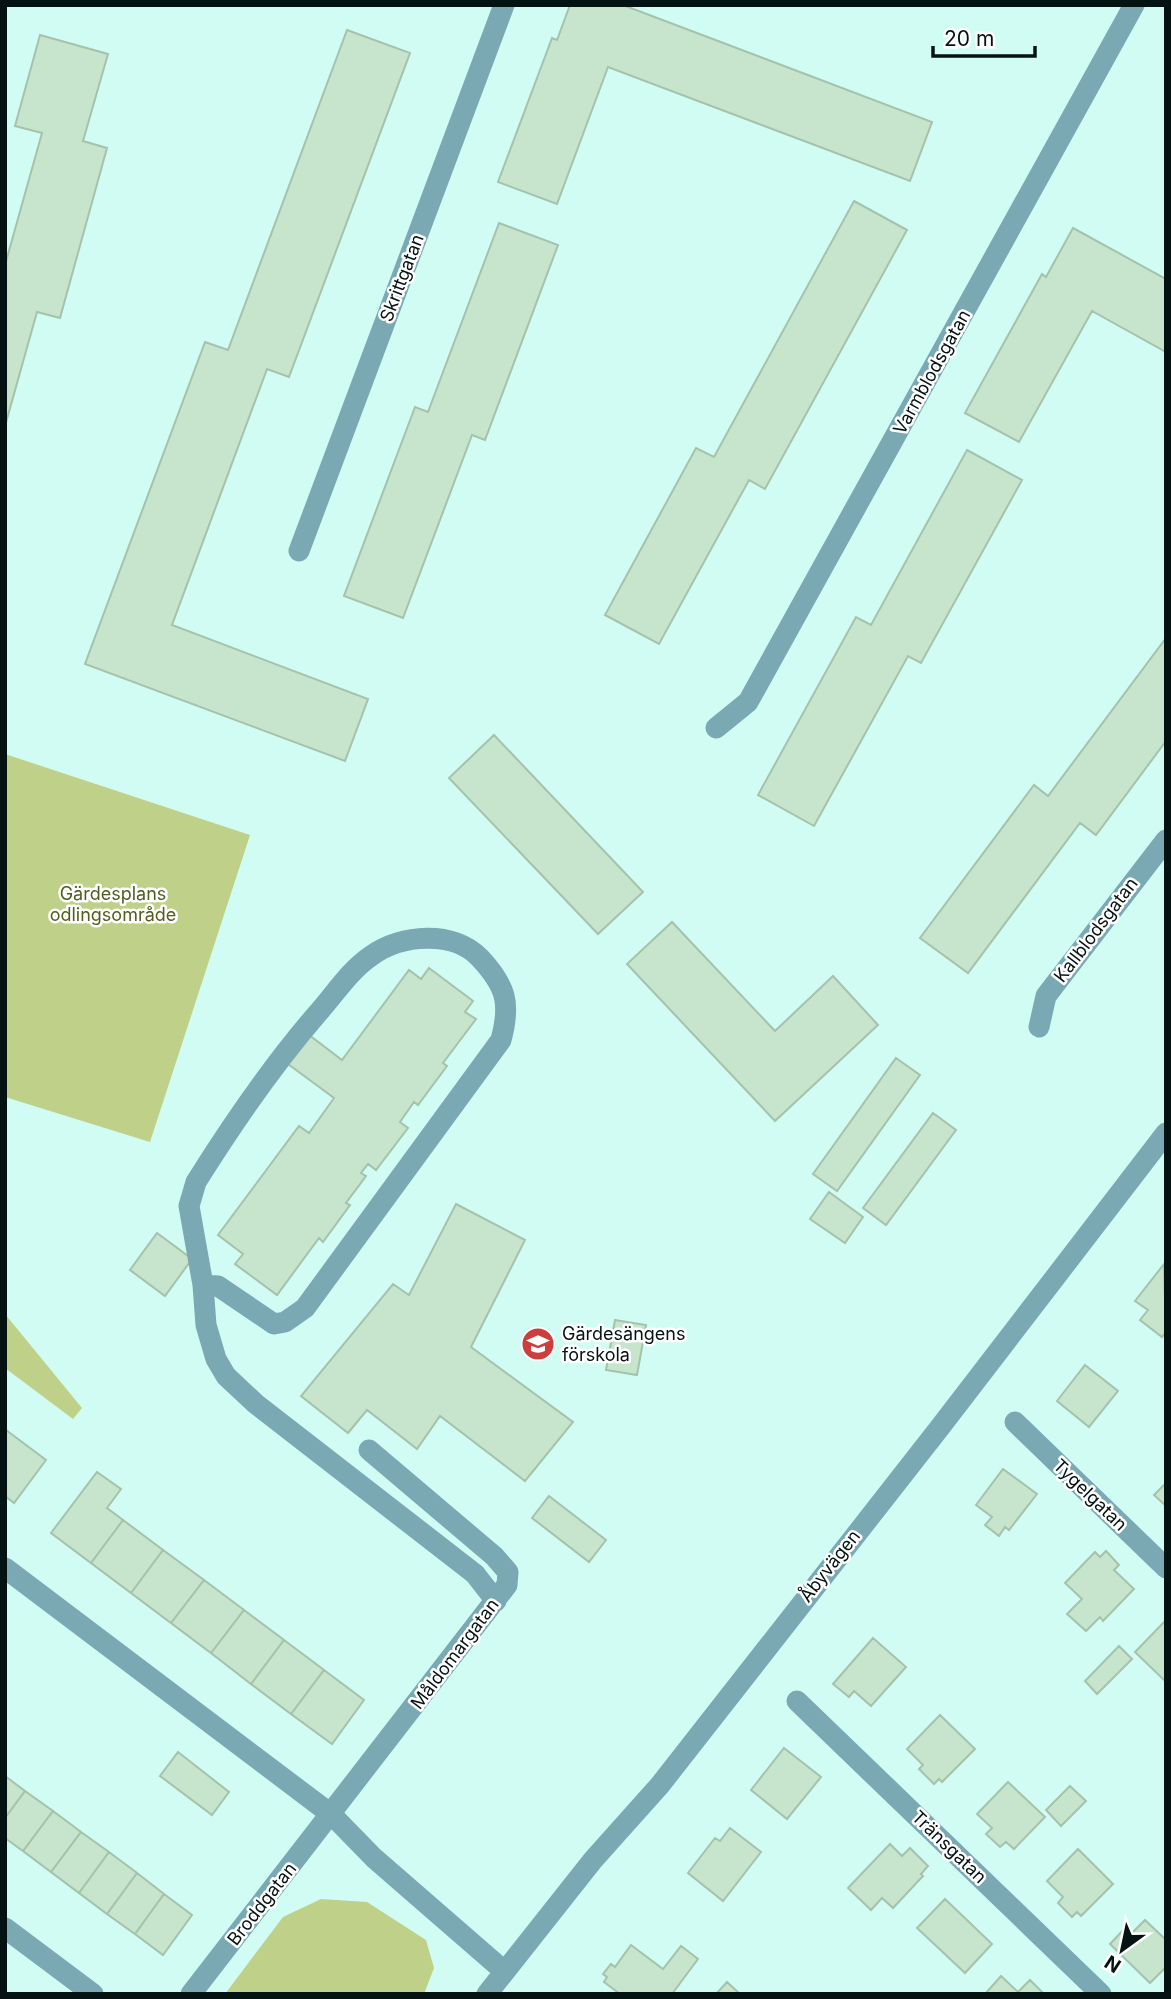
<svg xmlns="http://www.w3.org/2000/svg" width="1171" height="1999" viewBox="0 0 1171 1999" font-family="Inter,sans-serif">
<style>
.green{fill:#bfd088}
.building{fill:#c7e4cc;stroke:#a5c2ab;stroke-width:2}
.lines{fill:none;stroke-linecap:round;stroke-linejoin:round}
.minor{stroke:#7aa8b3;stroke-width:21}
.labels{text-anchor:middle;stroke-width:5;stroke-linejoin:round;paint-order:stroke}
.street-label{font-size:18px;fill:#041311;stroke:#fff}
.park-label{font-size:18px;fill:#515e20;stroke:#fff}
.poi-label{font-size:18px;fill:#041311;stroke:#fff;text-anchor:start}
</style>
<rect width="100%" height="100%" fill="#d1fcf4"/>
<!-- green -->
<path class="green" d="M5,754L250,835L150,1142L5,1097Z
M5,1314L82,1408L73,1419L5,1368Z
M321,1899L367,1902L426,1940L434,1968L424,1994H225L283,1917Z"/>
<!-- building -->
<path class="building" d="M570,5H623L932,122L910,181L608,67L557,204L498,182L552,38L557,40Z
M347,30L410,53L289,377L267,369L172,625L368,699L345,761L85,664L205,342L228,350Z
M40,35L108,54L83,141L107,148L60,318L37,312L5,426V265L42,133L15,126Z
M854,201L907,230L765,489L749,480L659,644L605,615L696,448L714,457Z
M499,223L558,245L485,440L472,435L403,618L344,596L415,407L428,412Z
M1073,228L1166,279V352L1092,311L1019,442L965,413L1042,274L1046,277Z
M967,450L1022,480L921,663L908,656L814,826L758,795L856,617L871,625Z
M1166,638V741L1096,835L1080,823L968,973L920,938L1034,785L1048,796Z
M494,735L643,892L598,934L449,778Z
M672,922L775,1031L833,976L878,1025L775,1121L627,964Z
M429,968L473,1001L465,1012L476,1019L443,1063L447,1066L418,1105L414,1102L400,1122L408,1128L376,1170L368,1164L361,1173L366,1176L346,1203L350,1205L323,1242L319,1238L277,1295L235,1264L243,1254L218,1235L299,1126L309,1133L334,1098L288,1064L309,1035L342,1060L409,970L421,979Z
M896,1058L920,1075L837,1191L813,1174Z
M933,1113L956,1130L886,1225L863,1208Z
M829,1192L863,1217L845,1243L810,1219Z
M456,1204L525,1240L471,1347L573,1422L525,1481L440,1416L417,1449L367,1410L348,1433L301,1396L393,1284L409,1295Z
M157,1233L192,1259L165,1296L130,1270Z
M1164,1264L1166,1332L1162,1337L1140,1320L1148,1310L1135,1301Z
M615,1320L646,1325L637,1375L606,1370Z
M1085,1365L1118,1391L1089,1427L1057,1401Z
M6,1430L46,1460L14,1503L5,1496Z
M1003,1469L1037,1494L1009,1530L1005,1527L999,1536L985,1525L992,1517L976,1505Z
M97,1472L121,1489L107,1508L123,1520L91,1563L51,1533Z
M1166,1483V1506L1154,1495Z
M549,1496L606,1540L589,1562L532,1518Z
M123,1520L163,1550L131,1593L91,1563Z
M163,1550L204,1580L171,1623L131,1593Z
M1106,1551L1119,1565L1114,1570L1134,1589L1103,1621L1100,1617L1086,1631L1067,1614L1082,1599L1065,1583L1095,1552L1100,1557Z
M204,1580L244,1610L211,1653L171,1623Z
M244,1610L284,1640L251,1684L211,1653Z
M1166,1620V1682L1135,1652Z
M873,1638L906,1667L871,1706L854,1691L849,1697L833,1684Z
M284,1640L324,1670L291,1714L251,1684Z
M1119,1646L1132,1659L1097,1694L1085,1681Z
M324,1670L364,1700L332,1744L291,1714Z
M940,1715L975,1749L942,1782L939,1779L934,1784L919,1769L923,1765L907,1749Z
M784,1748L821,1777L787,1819L751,1790Z
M178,1752L229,1792L212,1815L160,1776Z
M5,1776L25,1791L5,1818Z
M1008,1782L1045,1817L1014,1849L1006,1842L1000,1847L986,1834L992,1828L977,1814Z
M1070,1786L1086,1801L1061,1826L1046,1810Z
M25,1791L53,1811L23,1851L5,1838V1818Z
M53,1811L81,1832L51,1872L23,1851Z
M730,1828L761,1852L723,1901L688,1873L715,1838L720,1841Z
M81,1832L109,1852L79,1893L51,1872Z
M890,1844L902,1856L910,1848L928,1866L921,1874L923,1876L893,1908L882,1898L871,1910L848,1888Z
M1078,1849L1113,1884L1081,1916L1077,1912L1072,1917L1058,1903L1063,1897L1047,1881Z
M109,1852L137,1873L107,1914L79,1893Z
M137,1873L164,1894L135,1934L107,1914Z
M164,1894L192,1915L163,1955L135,1934Z
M945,1899L992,1944L965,1973L917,1928Z
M1145,1920L1166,1940V1967L1150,1983L1110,1944L1125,1928L1131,1934Z
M631,1945L663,1969L681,1946L698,1959L672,1994H620L604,1982L607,1977L603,1974L611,1964L615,1967Z
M1001,1976L1018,1992L1030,1980L1044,1994H985Z
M727,1982L740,1994H716Z"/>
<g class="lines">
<!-- minor -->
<path class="minor" d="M299,551L504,5
M716,728L748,702L1134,5
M1039,1027L1046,996L1166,840
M203,1285L218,1286L274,1324L285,1322L305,1308L501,1040C511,1003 506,986 480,958C454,930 401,934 371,956C349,971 335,994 317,1014C272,1066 233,1123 196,1182L189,1206L203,1285L206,1325L216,1359L226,1376L256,1404L475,1574L496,1601
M1015,1422L1166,1568
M5,1568L332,1815L374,1858L504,1971
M797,1701L1101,1994
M5,1928L93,1994
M191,1994L507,1585L508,1572L494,1556L369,1450
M487,1994L593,1860L660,1785L941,1426L1166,1133"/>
</g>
<!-- icons -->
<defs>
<symbol id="school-disc" viewBox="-11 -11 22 22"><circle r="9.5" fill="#cc3d3b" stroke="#fff"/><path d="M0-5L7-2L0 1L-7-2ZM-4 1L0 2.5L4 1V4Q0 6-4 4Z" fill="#fff"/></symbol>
</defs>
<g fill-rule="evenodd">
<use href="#school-disc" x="519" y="1325" width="38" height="38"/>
</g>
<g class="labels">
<!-- street labels -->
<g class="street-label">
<text transform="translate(402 278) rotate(-69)" y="6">Skrittgatan</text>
<text transform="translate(932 372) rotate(-61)" y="6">Varmblodsgatan</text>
<text transform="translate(1096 930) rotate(-53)" y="6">Kallblodsgatan</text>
<text transform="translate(1090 1495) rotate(44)" y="6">Tygelgatan</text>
<text transform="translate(830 1566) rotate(-52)" y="6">Åbyvägen</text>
<text transform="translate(455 1654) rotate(-53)" y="6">Måldomargatan</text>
<text transform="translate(949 1847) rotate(44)" y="6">Tränsgatan</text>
<text transform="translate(262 1904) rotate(-52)" y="6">Broddgatan</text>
</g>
<!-- park labels -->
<g class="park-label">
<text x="113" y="900">Gärdesplans<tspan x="113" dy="21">odlingsområde</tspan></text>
</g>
<!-- poi labels -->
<g class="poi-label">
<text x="562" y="1340">Gärdesängens<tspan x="562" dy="21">förskola</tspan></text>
</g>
</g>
<!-- border -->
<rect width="1171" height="1999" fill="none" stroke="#041311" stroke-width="14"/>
<!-- north arrow -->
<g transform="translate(1122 1950) rotate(213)" stroke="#ffffff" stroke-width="5" paint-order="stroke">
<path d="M0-5L12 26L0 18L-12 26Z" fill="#041311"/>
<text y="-10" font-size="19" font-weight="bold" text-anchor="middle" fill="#041311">N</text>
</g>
<!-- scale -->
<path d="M933 46v10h102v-10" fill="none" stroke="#041311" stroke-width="3.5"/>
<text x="944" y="46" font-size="21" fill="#041311" stroke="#ffffff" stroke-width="5" paint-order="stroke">20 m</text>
</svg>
